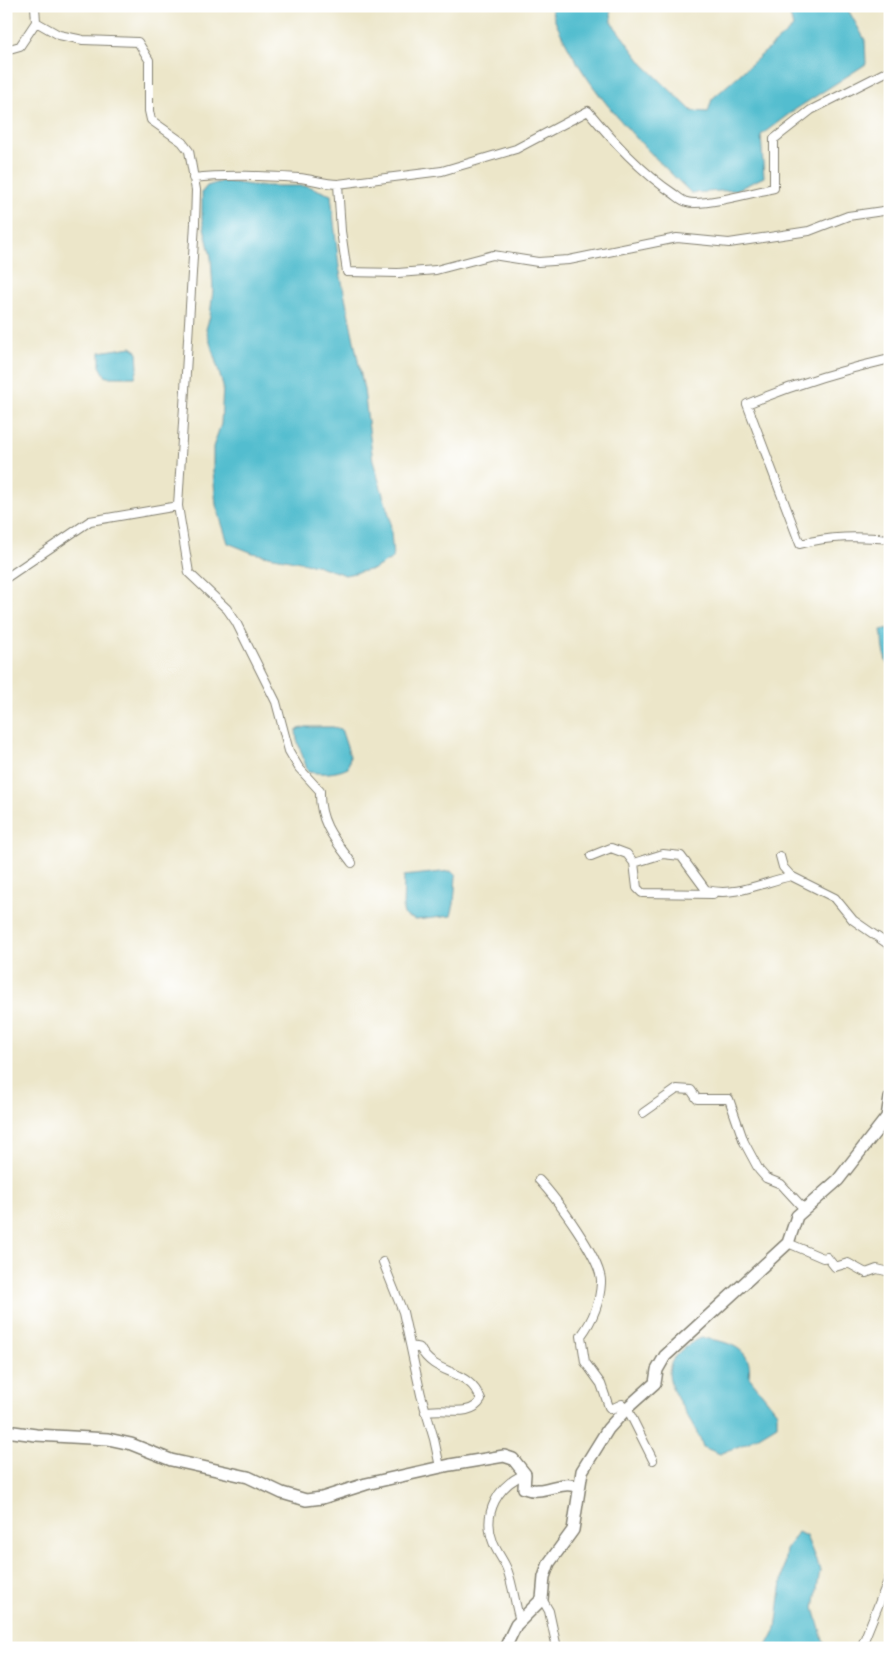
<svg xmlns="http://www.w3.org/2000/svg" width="896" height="1654" viewBox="0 0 896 1654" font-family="Caveat,sans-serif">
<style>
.water{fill:#53bdcf;stroke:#386c76}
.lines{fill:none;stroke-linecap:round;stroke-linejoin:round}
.street-casing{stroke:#848172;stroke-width:10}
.secondary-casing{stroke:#848172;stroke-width:14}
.street{stroke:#fff;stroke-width:8}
.secondary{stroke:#fff;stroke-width:11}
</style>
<rect width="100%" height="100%" fill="#fff"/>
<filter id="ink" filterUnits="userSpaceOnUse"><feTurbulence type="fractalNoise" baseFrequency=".02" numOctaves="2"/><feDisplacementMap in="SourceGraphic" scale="10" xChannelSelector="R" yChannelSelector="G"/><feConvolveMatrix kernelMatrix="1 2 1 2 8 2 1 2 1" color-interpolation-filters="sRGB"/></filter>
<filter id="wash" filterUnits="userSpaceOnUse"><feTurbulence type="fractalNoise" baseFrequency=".0096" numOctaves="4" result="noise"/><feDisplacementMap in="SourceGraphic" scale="20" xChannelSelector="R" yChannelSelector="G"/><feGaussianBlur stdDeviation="1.12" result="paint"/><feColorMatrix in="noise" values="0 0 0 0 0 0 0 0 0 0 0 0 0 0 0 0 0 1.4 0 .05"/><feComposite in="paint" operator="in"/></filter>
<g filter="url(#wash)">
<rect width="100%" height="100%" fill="#ece6c9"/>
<!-- water -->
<path class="water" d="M551,6H610L612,23L643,64L692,111L708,112L712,99L793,27L788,6H846L865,40L866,64L793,111L761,135L764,177L736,190L691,193C644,147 596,101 565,41C559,30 553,19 551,6Z
M223,181L258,186H308L331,195L339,267L364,390L373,461L390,518L393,558L374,569L345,575L316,565L253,553L228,543L216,505L213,472V447L221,424L223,386L206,329L210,316L213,290L211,257L202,219V192L207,186Z
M131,347L137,351L138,368L135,377H106L100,366V352Z
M890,628V666L886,662L881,630Z
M306,727H333L341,729L350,756L348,768C336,774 321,774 308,772L297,740L296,730Z
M451,871L456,876L454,904L451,916L416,920L405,916L403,911L404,876Z
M701,1338C726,1341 754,1347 749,1377L777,1412V1425L749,1442L720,1454L703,1447C688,1402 636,1369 701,1338Z
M798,1532L806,1536L820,1570L814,1608L824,1643L823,1648H766L776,1629L786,1549Z"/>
</g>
<g filter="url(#ink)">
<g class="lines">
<defs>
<path id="street" d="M35,6L36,22L59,35L83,40L138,42L149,60V111L151,120L182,142L189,151L196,190L195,223L178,506L189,573L227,609L236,622L276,702L289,751L299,768L320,791C319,822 334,839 352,863
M6,50L20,46L36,22
M890,70L811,110L774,139V188C756,192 702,207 687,202C682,201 677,196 674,194C641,172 613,141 588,111L516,149L442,171L338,184L341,231L347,272L398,273L436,270L493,255L538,262L569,260L677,238L729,243L809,231L848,216L890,210
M193,178C228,174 264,176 299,178C312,179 324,184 338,184
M890,359C841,370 793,385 747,404L800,544C831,536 858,536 890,539
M6,578L90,521L178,506
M591,856L611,848L627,854L634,863L663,854L681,856L706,890C736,897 761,883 791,876L835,898L853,920L889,945
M780,856L783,867L791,876
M634,863L637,888L642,893L713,894
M643,1113L677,1089L691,1090L697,1099H729L744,1142L759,1170L766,1178L781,1184L805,1210
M539,1180C555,1197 603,1261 601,1283C600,1303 592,1321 581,1336L585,1362L601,1384L609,1407L611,1409L622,1404L627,1408L653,1460
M788,1243L823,1258L827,1257L835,1267L848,1263L866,1273L877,1269L890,1272
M383,1262L403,1312L421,1395L434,1439L440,1467
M411,1346L420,1348C435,1377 469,1367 481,1400C470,1419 442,1406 425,1412
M542,1599L549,1611L557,1648
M520,1621C515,1604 513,1585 507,1569C503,1559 496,1551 493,1542C482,1513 498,1485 525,1474
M861,1648L890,1576"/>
<path id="secondary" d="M6,1431L36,1435L108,1439L131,1444L171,1460L248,1477L282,1493L306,1500L322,1498L366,1484L450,1465L504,1456L513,1459L525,1474L524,1488C544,1496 559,1479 579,1487
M505,1648L516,1625L542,1599L544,1577L549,1563L573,1530L582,1471L608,1429L627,1408L655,1383L657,1370L665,1356L788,1243L797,1216L838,1180L887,1117L890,1098"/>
</defs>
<!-- street casing -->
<use href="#street" class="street-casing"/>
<!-- secondary casing -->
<use href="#secondary" class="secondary-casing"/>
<!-- street -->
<use href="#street" class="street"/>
<!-- secondary -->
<use href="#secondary" class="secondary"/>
</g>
</g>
<!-- margin -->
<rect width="896" height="1654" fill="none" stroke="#fff" stroke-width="25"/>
</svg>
